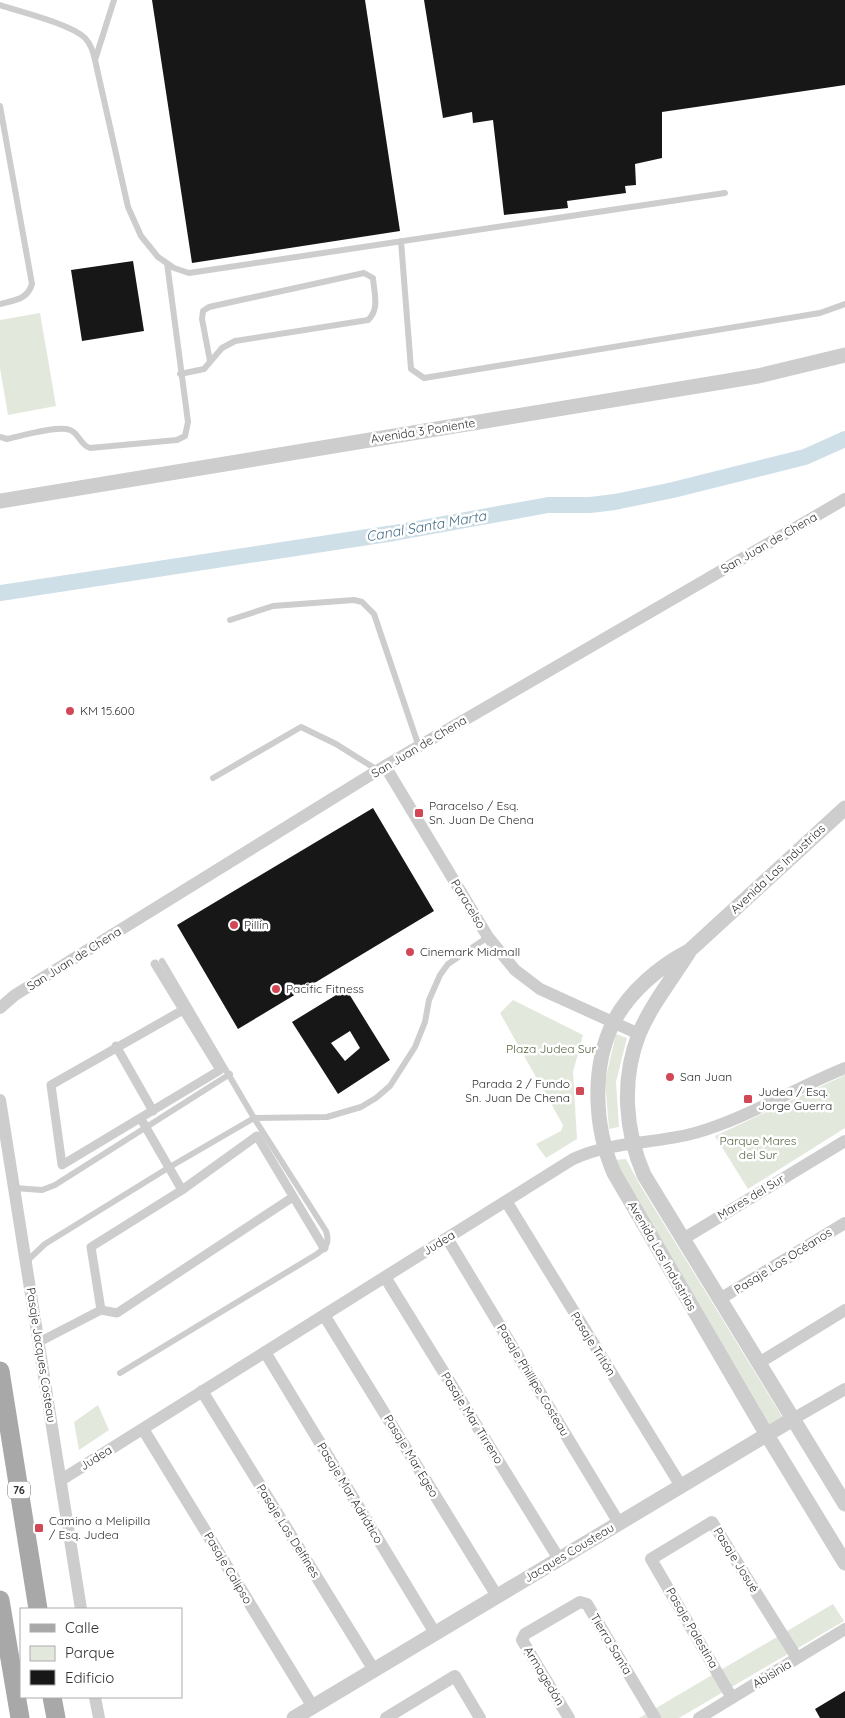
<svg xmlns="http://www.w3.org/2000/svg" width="845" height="1718" viewBox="0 0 845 1718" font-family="Quicksand,sans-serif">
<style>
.green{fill:#e3e8dc}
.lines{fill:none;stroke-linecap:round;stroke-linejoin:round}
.canal{stroke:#cedfe8;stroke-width:16}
.building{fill:#171717;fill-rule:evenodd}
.service{stroke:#cdcdcd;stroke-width:6}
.pedestrian{stroke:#cdcdcd;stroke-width:9}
.minor{stroke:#cdcdcd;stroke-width:12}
.tertiary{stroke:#cdcdcd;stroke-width:15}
.primary{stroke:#a8a8a8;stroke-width:19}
.poi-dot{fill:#d14755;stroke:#fff;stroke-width:2}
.labels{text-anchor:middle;stroke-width:5;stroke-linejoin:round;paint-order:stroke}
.shield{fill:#fff;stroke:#6e6e6e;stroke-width:1}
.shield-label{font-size:11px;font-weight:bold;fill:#303030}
.street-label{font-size:12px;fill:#303030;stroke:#fff}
.poi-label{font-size:12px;fill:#303030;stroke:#fff;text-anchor:start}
.park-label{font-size:12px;fill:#546642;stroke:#fff}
.water-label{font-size:14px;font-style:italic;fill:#477189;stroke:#fff}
</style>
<rect width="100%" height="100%" fill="#fff"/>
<!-- green -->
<path class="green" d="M40,313L56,406L8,415L0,368V320Z
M513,1000L583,1035L573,1072L577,1139L546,1158L536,1144L561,1131L563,1125L500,1013Z
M616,1034L627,1038L616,1082L619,1127L609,1129L605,1081Z
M845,1075V1128L748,1189L715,1136Z
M626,1159L640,1185L783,1418L770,1425L614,1160Z
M98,1405L109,1430L79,1450L74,1422Z
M833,1604L844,1621L679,1718H639Z"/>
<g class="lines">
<!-- canal -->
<path class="canal" d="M0,593L394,533L548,505H590L615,502L673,490L805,457L845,439"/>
</g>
<!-- building -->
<path class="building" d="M152,0H365L400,231L192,263Z
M424,0H845V85L662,112V158L635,164L636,185L625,186L626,193L567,201L568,208L504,215L493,120L473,123L472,112L443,118Z
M133,261L144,331L82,341L71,270Z
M373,808L434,911L238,1029L177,925Z
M346,989L390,1060L338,1094L292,1022ZM350,1031L360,1048L345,1061L331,1043Z
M845,1691V1718H820L815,1709Z"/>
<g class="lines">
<!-- service -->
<path class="service" d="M0,5C21,12 71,24 85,38C91,44 93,52 95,60L128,207L141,236L158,257L174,268L189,273L725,193
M95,60L114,0
M0,106L32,284C27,300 15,300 0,304
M401,241L411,369L424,378L820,313L845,304
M180,374L204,369L222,348L235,341L368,320C380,309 374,293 373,278L364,273L209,307L203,311L202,319L210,361
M0,437L7,439C21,436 58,425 70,430C79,433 80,445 90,448L177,440L185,436L188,422L167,263
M230,620L273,606L354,600L362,602L374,614L419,747
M213,778L301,727L336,744L379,771
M14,1188L42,1190L55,1185L230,1074
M27,1261L45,1244L168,1168L254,1118L327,1117L361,1107L376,1098L390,1086L415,1047L425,1022L429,1000L440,975L448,964L488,937
M120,1373L317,1254C326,1247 330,1243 326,1231L254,1118L162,961"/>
<!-- pedestrian -->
<path class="pedestrian" d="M155,964L220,1070L62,1165L51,1085L183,1010
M116,1046L153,1111
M141,1119L182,1190
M101,1310L91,1247L182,1190L257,1136L324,1248
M101,1310L117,1313L293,1197
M39,1342L101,1310"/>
<!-- minor -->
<path class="minor" d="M385,766L488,937L515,970L540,989L639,1034
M0,1008L15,995L385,766L845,499
M0,1100L81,1609
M506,1201L681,1486
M447,1238L619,1523
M683,1239L845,1141
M385,1277L559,1559
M720,1299L845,1223
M324,1315L497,1596
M265,1352L435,1633
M759,1363L845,1310
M202,1391L374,1670
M793,1419L845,1389
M143,1429L313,1707
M61,1480L573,1159C611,1141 655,1144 695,1133C747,1118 795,1088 845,1068
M95,1697L99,1718
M732,1698L651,1559L712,1522L797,1658
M386,1718L455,1676L480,1718
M569,1718L522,1640L525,1634L580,1602L587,1604L655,1718
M699,1718L845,1629"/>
<!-- tertiary -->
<path class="tertiary" d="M0,501L758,376L845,355
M845,808L689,951C660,966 630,991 614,1021C591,1067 594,1127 614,1173L767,1435L845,1563
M689,952C672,979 651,1005 639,1034C621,1080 625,1131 644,1175L845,1504
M294,1718L793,1419"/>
<!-- primary -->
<path class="primary" d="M0,1371L38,1609
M0,1600L20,1718
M52,1697L56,1718"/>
</g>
<!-- markers -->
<g class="poi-dot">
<circle cx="70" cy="711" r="5"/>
<rect x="414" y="808" width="10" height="10" rx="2.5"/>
<circle cx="234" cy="925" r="5"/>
<circle cx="410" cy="952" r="5"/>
<circle cx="276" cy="989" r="5"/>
<circle cx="670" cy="1077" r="5"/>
<rect x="575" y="1086" width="10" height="10" rx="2.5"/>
<rect x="743" y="1094" width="10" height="10" rx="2.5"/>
<rect x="34" y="1523" width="10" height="10" rx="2.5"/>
</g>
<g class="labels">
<!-- shield labels -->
<rect class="shield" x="8" y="1481.5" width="22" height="17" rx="4"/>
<g class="shield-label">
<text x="19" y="1494">76</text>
</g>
<!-- street labels -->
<g class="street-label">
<text transform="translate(423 431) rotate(-9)" y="4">Avenida 3 Poniente</text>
<text transform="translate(769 543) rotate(-30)" y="4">San Juan de Chena</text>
<text transform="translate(419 747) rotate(-31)" y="4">San Juan de Chena</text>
<text transform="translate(778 869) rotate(-43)" y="4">Avenida Las Industrias</text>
<text transform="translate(468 904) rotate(59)" y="4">Paracelso</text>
<text transform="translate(74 959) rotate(-32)" y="4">San Juan de Chena</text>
<text transform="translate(751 1197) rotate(-31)" y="4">Mares del Sur</text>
<text transform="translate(439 1243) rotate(-32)" y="4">Judea</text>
<text transform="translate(662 1256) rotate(60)" y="4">Avenida Las Industrias</text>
<text transform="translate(783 1261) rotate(-32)" y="4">Pasaje Los Océanos</text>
<text transform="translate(593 1344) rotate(58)" y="4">Pasaje Tritón</text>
<text transform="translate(41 1355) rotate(81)" y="4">Pasaje Jacques Costeau</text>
<text transform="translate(533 1380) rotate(59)" y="4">Pasaje Phillipe Costeau</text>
<text transform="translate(472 1418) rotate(58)" y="4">Pasaje Mar Tirreno</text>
<text transform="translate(411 1456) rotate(59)" y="4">Pasaje Mar Egeo</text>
<text transform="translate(96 1458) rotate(-32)" y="4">Judea</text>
<text transform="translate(350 1493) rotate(59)" y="4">Pasaje Mar Adriático</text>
<text transform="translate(288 1531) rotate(58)" y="4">Pasaje Los Delfines</text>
<text transform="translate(569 1553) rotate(-31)" y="4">Jacques Cousteau</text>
<text transform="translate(736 1560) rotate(58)" y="4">Pasaje Josué</text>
<text transform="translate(228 1568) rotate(59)" y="4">Pasaje Calipso</text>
<text transform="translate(692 1628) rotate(60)" y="4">Pasaje Palestina</text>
<text transform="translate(611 1644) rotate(59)" y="4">Tierra Santa</text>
<text transform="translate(772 1674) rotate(-31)" y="4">Abisinia</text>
<text transform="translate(544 1676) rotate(59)" y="4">Armagedón</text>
</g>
<!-- poi labels -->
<g class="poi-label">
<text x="80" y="715">KM 15.600</text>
<text x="429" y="810">Paracelso / Esq.<tspan x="429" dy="14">Sn. Juan De Chena</tspan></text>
<text x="244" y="929">Pillin</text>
<text x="420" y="956">Cinemark Midmall</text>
<text x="286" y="993">Pacific Fitness</text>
<text x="680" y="1081">San Juan</text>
<text x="570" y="1088" text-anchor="end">Parada 2 / Fundo<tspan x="570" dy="14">Sn. Juan De Chena</tspan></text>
<text x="758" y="1096">Judea / Esq.<tspan x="758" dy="14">Jorge Guerra</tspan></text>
<text x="49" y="1525">Camino a Melipilla<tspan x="49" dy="14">/ Esq. Judea</tspan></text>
</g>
<!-- park labels -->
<g class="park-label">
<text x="551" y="1053">Plaza Judea Sur</text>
<text x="758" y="1145">Parque Mares<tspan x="758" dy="14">del Sur</tspan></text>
</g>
<!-- water labels -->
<g class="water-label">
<text transform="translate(426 526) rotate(-10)" y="5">Canal Santa Marta</text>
</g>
</g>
<!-- legend -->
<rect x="20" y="1608" width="162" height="90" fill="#ffffff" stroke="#acacac"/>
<rect x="30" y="1624" width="25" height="8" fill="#a8a8a8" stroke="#acacac"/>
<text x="65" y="1633" font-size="15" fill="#303030">Calle</text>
<rect x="30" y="1646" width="25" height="15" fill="#e3e8dc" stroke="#acacac"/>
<text x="65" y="1658" font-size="15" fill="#303030">Parque</text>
<rect x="30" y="1670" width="25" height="15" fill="#171717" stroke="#acacac"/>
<text x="65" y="1683" font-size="15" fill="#303030">Edificio</text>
</svg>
